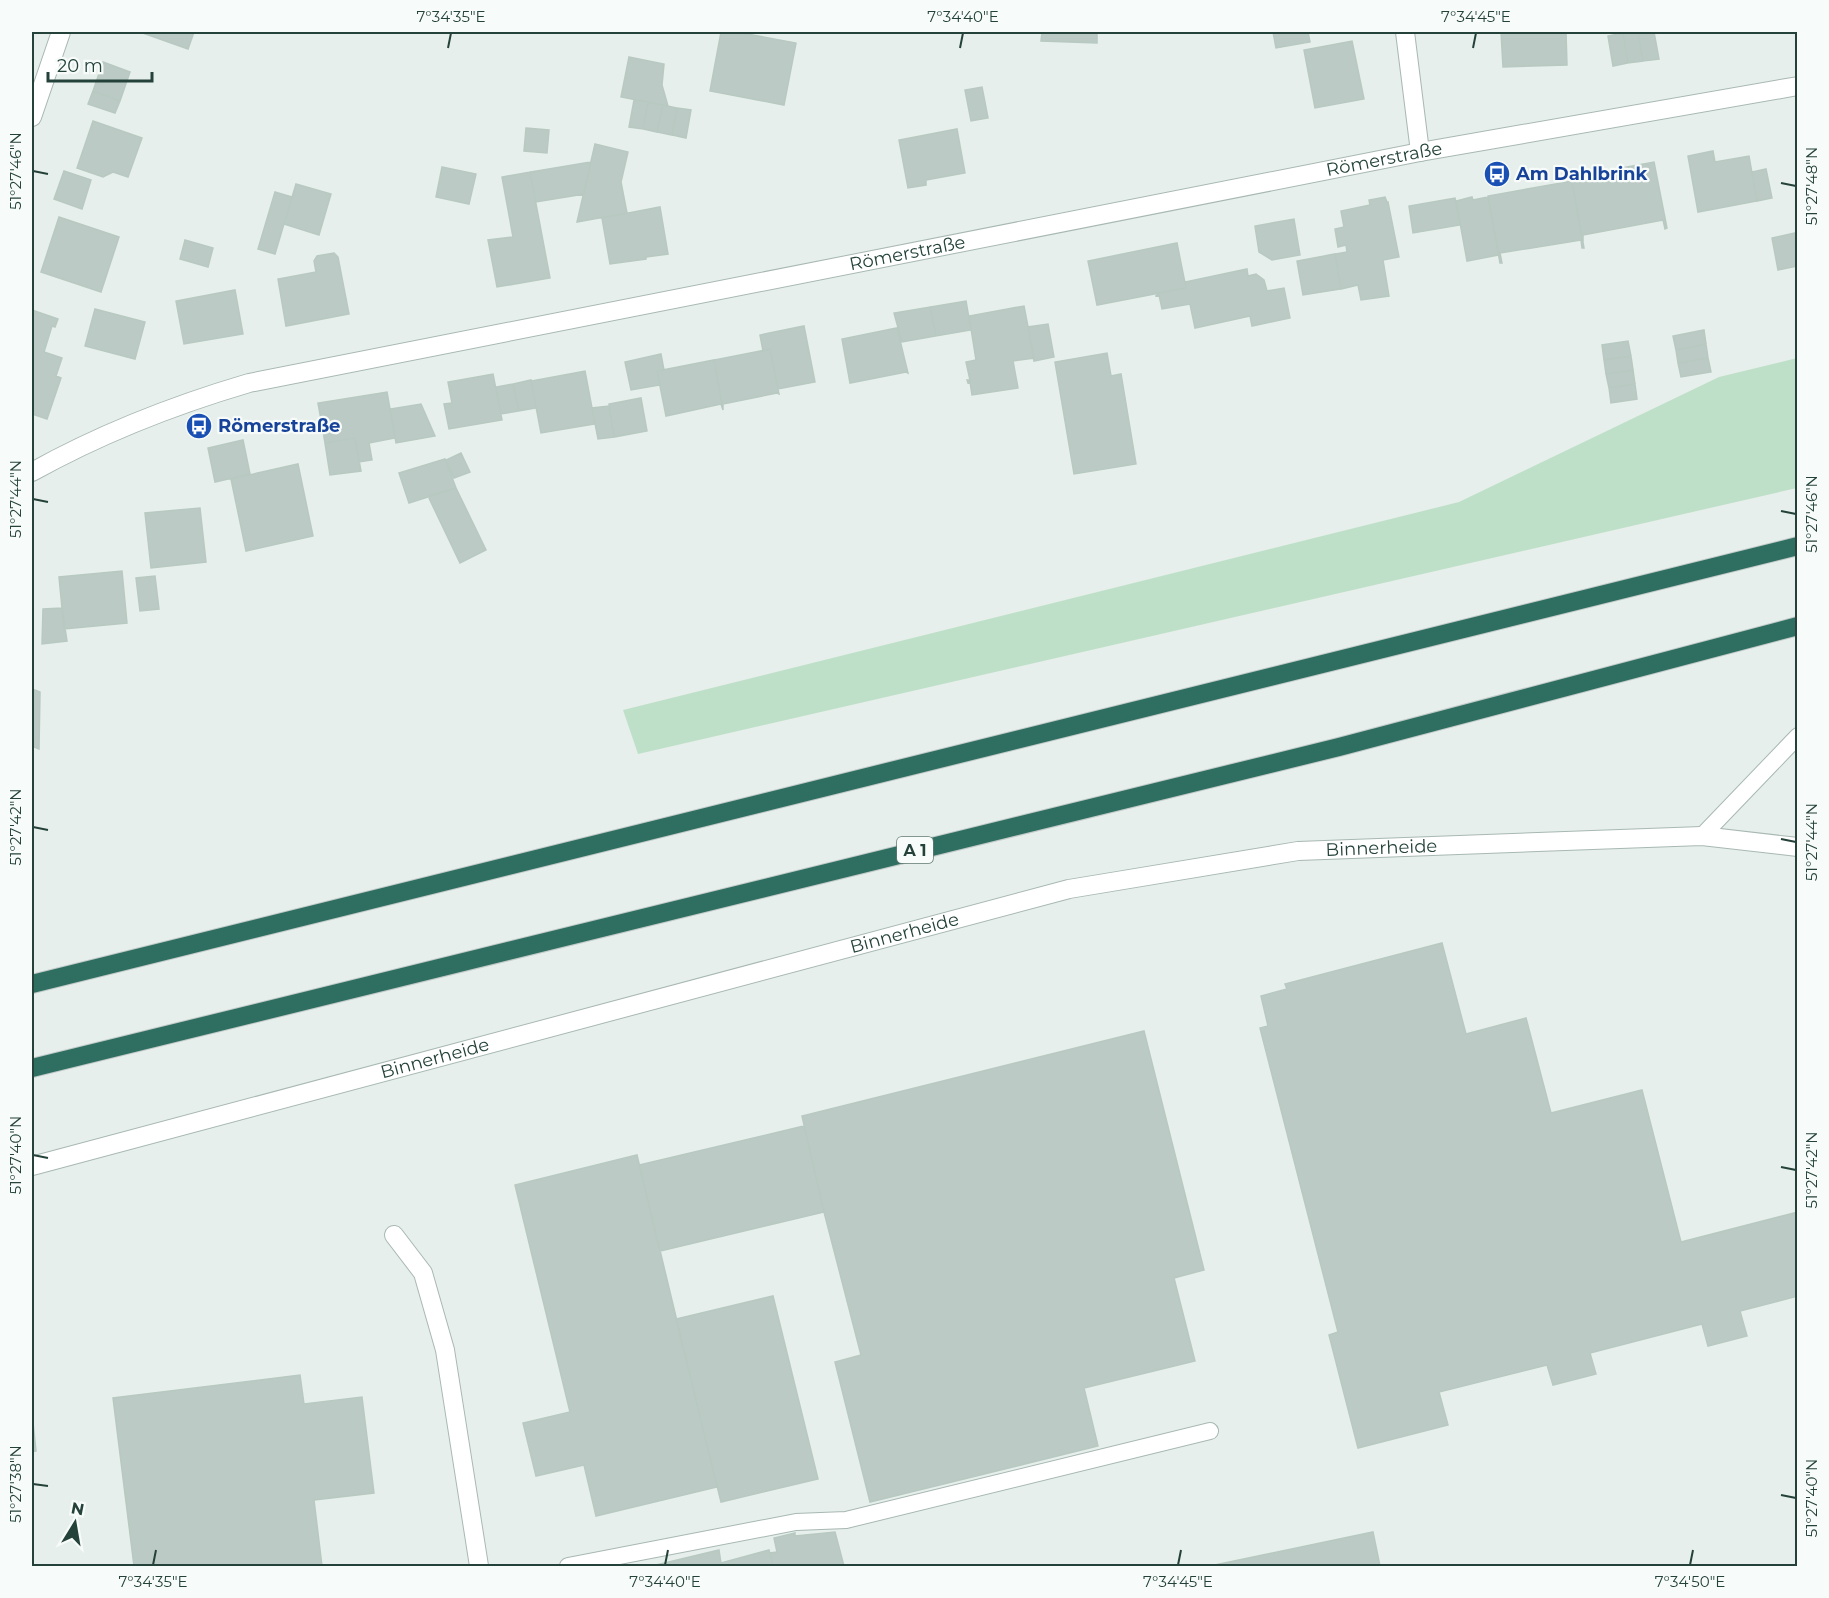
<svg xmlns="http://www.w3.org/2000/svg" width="1829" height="1598" viewBox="0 0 1829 1598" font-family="Montserrat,sans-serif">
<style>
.green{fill:#bfe0c8}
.building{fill:#bbcac4;stroke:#b8c9c2;stroke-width:1.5}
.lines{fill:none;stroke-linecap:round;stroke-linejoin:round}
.service-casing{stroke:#a8b8b2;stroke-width:18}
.minor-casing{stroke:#a8b8b2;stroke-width:20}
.tertiary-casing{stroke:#a8b8b2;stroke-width:20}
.motorway-casing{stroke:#c2cac8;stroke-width:20}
.service{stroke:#fff;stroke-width:16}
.minor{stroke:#fff;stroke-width:18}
.tertiary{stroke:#fff;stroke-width:18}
.motorway{stroke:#2f6f62;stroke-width:18}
.ticks{fill:none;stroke:#24423a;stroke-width:2}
.labels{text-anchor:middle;stroke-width:4.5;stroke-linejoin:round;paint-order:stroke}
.shield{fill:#f7fbf9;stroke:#637a73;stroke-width:1.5}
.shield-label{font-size:16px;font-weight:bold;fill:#24423a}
.street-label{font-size:18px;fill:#24423a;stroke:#f7fbf9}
.transit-label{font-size:18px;font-weight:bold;fill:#164399;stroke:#f7fbf9;text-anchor:start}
.neatline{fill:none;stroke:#24423a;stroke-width:2}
.ticks-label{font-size:15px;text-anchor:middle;fill:#24423a}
</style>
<rect width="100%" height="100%" fill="#e6efeb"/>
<!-- green -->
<path class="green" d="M1797,358V488L638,754L623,710L1459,502L1719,377Z"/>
<!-- building -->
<path class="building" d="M140,32H194L188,49Z
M721,32H736L796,43L784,105L710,91Z
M1042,32H1097V43L1041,41Z
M1273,32H1308L1310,42L1276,48Z
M1501,32H1566L1567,65L1503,67Z
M1638,32H1654L1659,59L1643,61Z
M1638,32L1643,61L1628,63L1623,33Z
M1623,33L1628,63L1613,66L1608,36Z
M1352,41L1364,99L1315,108L1304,50Z
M629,57L664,64L662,85L668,106L621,97Z
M103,62L130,72L120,101L93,91Z
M982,87L988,118L971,121L965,90Z
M93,91L120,101L115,113L88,104Z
M634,100L648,102L643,129L629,127Z
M648,102L663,105L657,132L643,129Z
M663,105L677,108L672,135L657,132Z
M677,108L691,110L686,138L672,135Z
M93,121L142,138L128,177L113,172L103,177L77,168Z
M526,128L549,130L547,153L524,151Z
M957,129L965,173L926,180V185L908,188L899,140Z
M595,144L628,152L621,182L627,213L577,222Z
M1713,151L1715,162L1749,156L1757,201L1698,212L1688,156Z
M591,162L584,194L536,202L530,172Z
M1654,162L1667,228L1665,229L1663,220L1583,235V244L1571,177Z
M442,167L476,174L469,204L436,197Z
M1766,169L1772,198L1757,201L1752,172Z
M64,171L91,180L82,209L54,199Z
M530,172L550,278L497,287L488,240L513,237L502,177Z
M1572,181L1584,248H1582L1581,240L1500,253L1502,263H1500L1488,196Z
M296,184L331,194L319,235L284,224Z
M275,192L292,197L275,254L258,249Z
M1385,197L1387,202H1388L1399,257L1383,260L1389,296L1361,300L1358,285L1341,289L1335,254L1347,252L1346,245L1338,247L1335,229L1344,227L1341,211L1370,205L1369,200Z
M1472,197L1473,200L1488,197L1499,255L1467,261L1456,201Z
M1455,198L1460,225L1413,233L1409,206Z
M660,207L668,254L646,257V259L610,264L602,218Z
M59,217L119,237L101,292L41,272Z
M1294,219L1300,255L1272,260L1259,252L1255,226Z
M1795,233L1798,266L1778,270L1772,238Z
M185,240L213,248L208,267L180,259Z
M1177,243L1186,288L1097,305L1088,261Z
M334,253L338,257L349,314L286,326L278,279L316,272L314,261L317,256Z
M1335,254L1341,289L1303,295L1297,261Z
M1247,269L1248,276L1256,274L1264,280L1267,291L1284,288L1290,318L1252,326L1250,316L1195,328L1190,304L1162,309L1159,295L1156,296V293L1186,288L1185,282Z
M235,290L243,334L184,344L176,301Z
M966,301L971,330L936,336L930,307Z
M1024,306L1034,358L1013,361L1018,388L972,395L970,382L968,383L967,380H970L966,362L976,360L969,316Z
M930,307L936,336L902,342L894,313Z
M95,309L145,322L135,359L85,346Z
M32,310L58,319L55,327L52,326L44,352L62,358L56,376L61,378L47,419L32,414Z
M1048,324L1054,357L1034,361L1028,327Z
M804,326L815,382L778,389L770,349L763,351L760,335Z
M897,328L908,373L906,372L850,383L842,339Z
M1704,330L1706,344L1676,350L1673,336Z
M1628,341L1631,356L1604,360L1602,345Z
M1706,344L1708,358L1678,363L1676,350Z
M770,349L779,394L777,393L723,404V410L714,360Z
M1107,353L1111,376L1121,374L1136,464L1074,474L1055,362Z
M661,354L664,370L657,371L660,385L631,390L625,362Z
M1631,356L1633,370L1606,374L1604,360Z
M1708,358L1711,372L1681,377L1678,363Z
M714,360L723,410L721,404L666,416L657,371Z
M1633,370L1635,384L1609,388L1606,374Z
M585,371L595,424L541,433L531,381Z
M493,374L502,420L449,429L444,404L452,403L448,382Z
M531,380L536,408L519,411L513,384Z
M513,384L519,411L501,414L496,387Z
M1635,384L1637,399L1611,403L1609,388Z
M387,392L395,438L369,443L372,460L359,462L355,438L325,443L318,403Z
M641,398L647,431L614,437L609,404Z
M421,404L435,436L396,443L390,409Z
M609,406L614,437L598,439L592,408Z
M355,438L361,471L330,475L325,443Z
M243,440L250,474L215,482L208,448Z
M461,453L470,472L454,478L446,460Z
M445,459L456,488L409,503L399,473Z
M298,464L313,536L246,551L231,479Z
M456,488L486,550L460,563L428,496Z
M200,508L206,562L151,568L145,513Z
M32,546H33L32,616Z
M122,571L127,623L64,629L59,577Z
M155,576L159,609L140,611L136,578Z
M62,608L67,641L42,644L43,609Z
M32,689L40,692L39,749L32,746Z
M1442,943L1466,1034L1526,1018L1551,1113L1642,1090L1681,1242L1798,1212V1296L1740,1311L1747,1336L1708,1346L1702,1324L1590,1353L1596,1374L1553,1385L1547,1365L1439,1392L1448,1425L1358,1448L1329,1335L1338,1332L1260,1028L1268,1026L1261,996L1287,989L1285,984Z
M1144,1031L1204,1270L1174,1278L1195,1361L1084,1388L1098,1446L870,1502L835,1362L861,1355L824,1212L802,1116Z
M804,1126L824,1212L660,1251L639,1165Z
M637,1155L717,1487L596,1516L584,1465L536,1476L523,1423L570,1412L515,1185Z
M773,1296L818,1479L721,1502L676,1319Z
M300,1375L304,1404L362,1397L374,1493L314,1500L322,1566H134L113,1398Z
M32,1413L36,1451L32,1452Z
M835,1532L844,1566H773L770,1553L777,1552L774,1538L795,1533V1536Z
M1373,1532L1380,1566H1210Z
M719,1550L721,1563L769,1550L773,1566H652Z"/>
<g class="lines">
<defs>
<path id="service" d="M1702,836L1798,736
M568,1566L796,1522L846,1520L1210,1431"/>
<g id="minor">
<path d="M1405,32L1420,152"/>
<path d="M32,117L61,32"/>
<path id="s1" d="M32,1166L1069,889L1298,851L1702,836L1798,847"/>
<path d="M394,1235L423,1273L445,1350L479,1566"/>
</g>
<g id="tertiary">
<path id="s2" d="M32,472C102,433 171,406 249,383L1420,152L1798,86"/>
</g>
<path id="motorway" d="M32,984L1798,546
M32,1068L1339,747L1798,626"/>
</defs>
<!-- service casing -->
<use href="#service" class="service-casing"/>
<!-- minor casing -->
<use href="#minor" class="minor-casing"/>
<!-- tertiary casing -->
<use href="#tertiary" class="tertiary-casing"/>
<!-- motorway casing -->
<use href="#motorway" class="motorway-casing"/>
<!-- service -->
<use href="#service" class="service"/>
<!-- minor -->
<use href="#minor" class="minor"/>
<!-- tertiary -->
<use href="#tertiary" class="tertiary"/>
<!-- motorway -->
<use href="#motorway" class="motorway"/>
</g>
<!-- ticks -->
<path class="ticks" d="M448,48L451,33M960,48L963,33M1473,48L1476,33M33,171L48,174M1781,183L1796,186M33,499L48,502M1781,511L1796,514M33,827L48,830M1781,839L1796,842M33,1155L48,1158M1781,1167L1796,1170M33,1484L48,1486M1781,1495L1796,1498M153,1565L156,1550M665,1565L668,1550M1178,1565L1181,1550M1690,1565L1693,1550"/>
<!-- icons -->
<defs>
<symbol id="bus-disc" viewBox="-11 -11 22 22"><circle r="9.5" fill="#1a4fb4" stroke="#f7fbf9"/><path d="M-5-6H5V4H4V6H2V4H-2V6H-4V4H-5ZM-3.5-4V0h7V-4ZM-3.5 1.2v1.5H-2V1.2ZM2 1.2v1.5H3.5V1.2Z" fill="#fff"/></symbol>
</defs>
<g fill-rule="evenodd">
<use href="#bus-disc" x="1482" y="159" width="30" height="30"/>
<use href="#bus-disc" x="184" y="411" width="30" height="30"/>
</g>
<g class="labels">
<!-- shield labels -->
<rect class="shield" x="897" y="837" width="36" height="26" rx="4.5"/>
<g class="shield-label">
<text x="915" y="856">A 1</text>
</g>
<!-- street labels -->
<g class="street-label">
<text dy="6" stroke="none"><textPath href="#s2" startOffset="1392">Römerstraße</textPath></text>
<text dy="6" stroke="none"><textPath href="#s2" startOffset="906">Römerstraße</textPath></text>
<text dy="6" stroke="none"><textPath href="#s1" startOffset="1389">Binnerheide</textPath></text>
<text dy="6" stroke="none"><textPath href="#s1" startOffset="903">Binnerheide</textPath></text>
<text dy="6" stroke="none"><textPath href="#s1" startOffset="417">Binnerheide</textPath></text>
</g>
<!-- transit labels -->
<g class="transit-label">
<text x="1516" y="180">Am Dahlbrink</text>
<text x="218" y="432">Römerstraße</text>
</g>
</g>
<!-- border -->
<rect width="1829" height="1598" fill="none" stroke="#f7fbf9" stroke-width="66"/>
<!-- north arrow -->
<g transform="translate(75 1523) rotate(11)" stroke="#f7fbf9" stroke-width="4.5" paint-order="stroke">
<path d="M0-4.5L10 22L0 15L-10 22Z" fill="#24423a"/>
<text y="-9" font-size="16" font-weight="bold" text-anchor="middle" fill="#24423a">N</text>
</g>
<!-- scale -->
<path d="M48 72v9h104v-9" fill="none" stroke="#24423a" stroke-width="3"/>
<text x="57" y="72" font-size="18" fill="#24423a" stroke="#f7fbf9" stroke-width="4.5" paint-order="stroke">20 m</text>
<rect x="33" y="33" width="1763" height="1532" class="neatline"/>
<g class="ticks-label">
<text x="451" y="22">7°34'35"E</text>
<text x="963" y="22">7°34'40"E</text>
<text x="1476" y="22">7°34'45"E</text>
<text transform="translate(16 171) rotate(-90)" y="5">51°27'46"N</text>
<text transform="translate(1812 186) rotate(-90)" y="5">51°27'48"N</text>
<text transform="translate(16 499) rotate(-90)" y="5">51°27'44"N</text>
<text transform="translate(1812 514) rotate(-90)" y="5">51°27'46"N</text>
<text transform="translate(16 827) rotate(-90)" y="5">51°27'42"N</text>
<text transform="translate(1812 842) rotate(-90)" y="5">51°27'44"N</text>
<text transform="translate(16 1155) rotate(-90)" y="5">51°27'40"N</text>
<text transform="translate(1812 1170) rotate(-90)" y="5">51°27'42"N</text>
<text transform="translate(16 1484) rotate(-90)" y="5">51°27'38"N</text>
<text transform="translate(1812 1498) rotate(-90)" y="5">51°27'40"N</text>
<text x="153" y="1587">7°34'35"E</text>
<text x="665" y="1587">7°34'40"E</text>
<text x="1178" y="1587">7°34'45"E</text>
<text x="1690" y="1587">7°34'50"E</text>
</g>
</svg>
